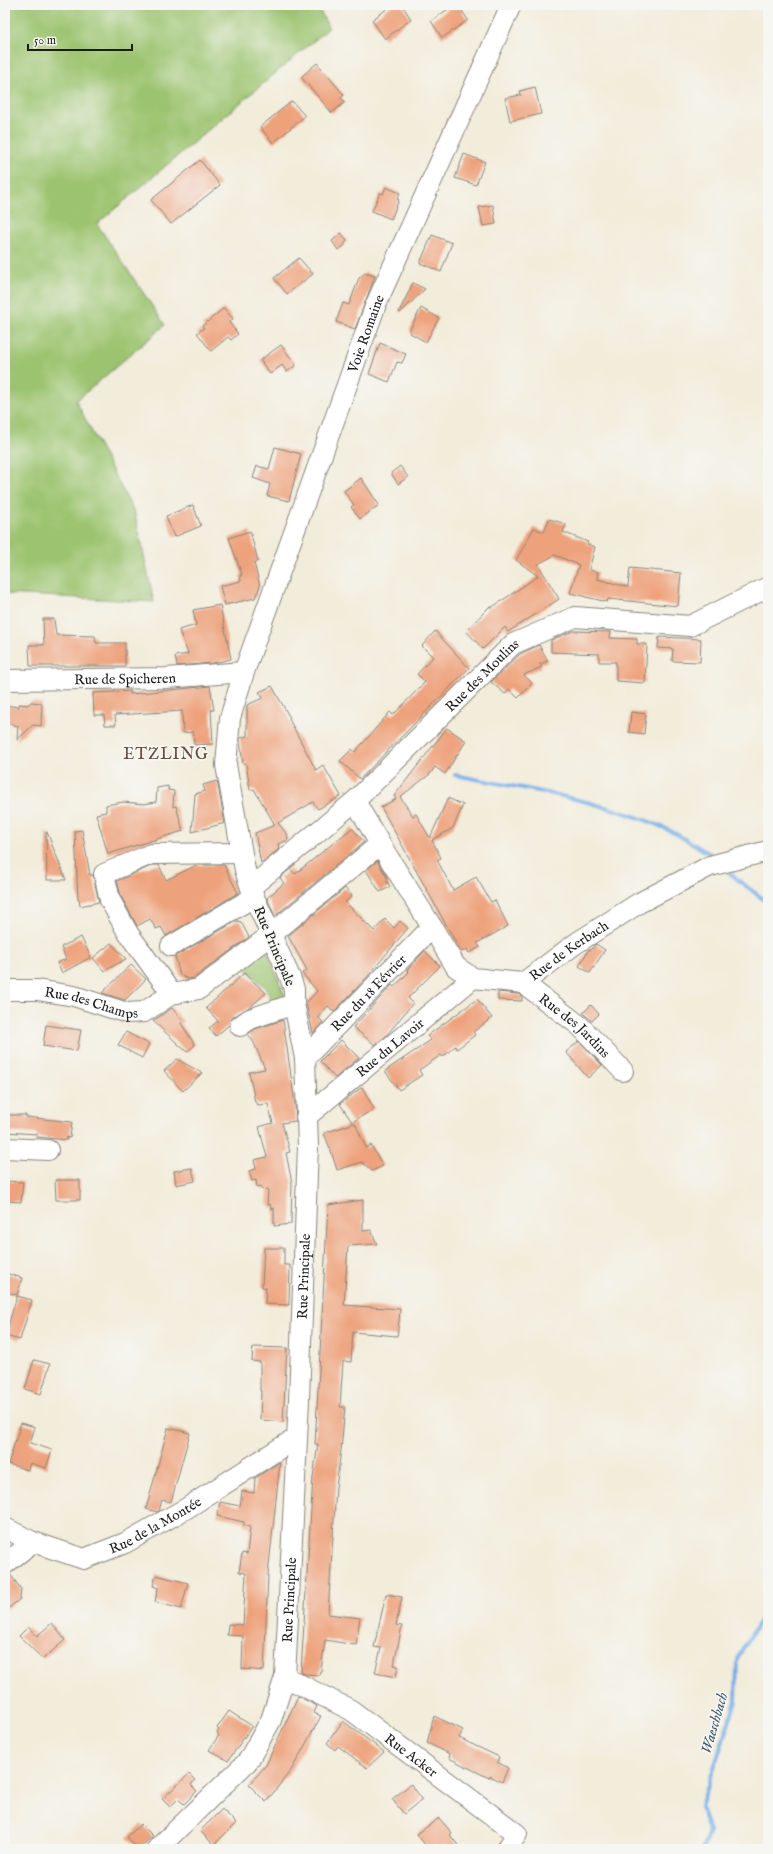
<svg xmlns="http://www.w3.org/2000/svg" width="773" height="1854" viewBox="0 0 773 1854" font-family="'IM FELL English',serif">
<style>
.green{fill:#9cc46f;stroke:#5c7046}
.lines{fill:none;stroke-linecap:round;stroke-linejoin:round}
.stream{stroke:#78afe7;stroke-width:4}
.building{fill:#eea27b}
.minor-casing{stroke:#87847b;stroke-width:22}
.minor{stroke:#fff;stroke-width:20}
.labels{text-anchor:middle;stroke-width:3.5;stroke-linejoin:round;paint-order:stroke}
.street-label{font-size:14px;fill:#1c1c1c;stroke:#f6f6f2}
.water-label{font-size:15px;font-style:italic;fill:#41576d;stroke:#f6f6f2}
.quarter-label{font-size:16px;letter-spacing:1px;fill:#664b3d;stroke:#f6f6f2}
</style>
<rect width="100%" height="100%" fill="#f6f6f2"/>
<filter id="ink" filterUnits="userSpaceOnUse"><feTurbulence type="fractalNoise" baseFrequency=".025" numOctaves="2"/><feDisplacementMap in="SourceGraphic" scale="8" xChannelSelector="R" yChannelSelector="G"/><feConvolveMatrix kernelMatrix="1 2 1 2 8 2 1 2 1" color-interpolation-filters="sRGB"/></filter>
<filter id="wash" filterUnits="userSpaceOnUse"><feTurbulence type="fractalNoise" baseFrequency=".012" numOctaves="4" result="noise"/><feDisplacementMap in="SourceGraphic" scale="16" xChannelSelector="R" yChannelSelector="G"/><feGaussianBlur stdDeviation="0.9" result="paint"/><feColorMatrix in="noise" values="0 0 0 0 0 0 0 0 0 0 0 0 0 0 0 0 0 1.4 0 .05"/><feComposite in="paint" operator="in"/></filter>
<g filter="url(#wash)">
<rect width="100%" height="100%" fill="#f2ecda"/>
<!-- green -->
<path class="green" d="M5,5H317L329,28L97,224L165,325L76,401L135,514L154,602L5,594Z
M265,947L285,996L272,1001L266,989L244,967Z"/>
<g class="lines">
<!-- stream -->
<path class="stream" d="M455,775C519,788 584,797 645,820C668,828 690,842 710,854
M729,873L763,899L768,905
M702,1849L709,1832L701,1807L736,1701L737,1659L768,1607"/>
</g>
<g id="blocks">
<!-- building -->
<path class="building" d="M392,5H402L411,19L385,39L372,20Z
M454,5H458L468,20L442,38L431,21Z
M317,63L344,95L341,98L345,102L332,113L301,77Z
M535,87L541,114L510,121L505,98L521,95L520,91Z
M292,101L305,116L273,143L260,127Z
M464,154L485,162L476,185L455,178Z
M200,160L220,185L171,224L151,200Z
M386,187L400,193L397,199L399,200L391,219L372,211L380,193L383,194Z
M493,205L496,224L483,226L479,207Z
M341,233L347,240L344,246L338,250L332,241Z
M432,235L452,243L441,272L420,263Z
M299,258L313,274L287,294L274,278Z
M365,273L375,276L355,329L336,322L343,303L349,305L359,278Z
M413,283L425,289L400,313L399,312Z
M224,308L233,319L229,322L238,334L231,340L228,337L211,351L197,333L204,328L202,326Z
M421,308L439,318L426,342L410,333V329Z
M380,343L406,354L402,363L397,362L389,382L369,374Z
M281,345L296,365L287,372L282,365L270,374L260,360Z
M275,447L301,454L289,501L267,496L270,484L253,478L257,466L269,469Z
M400,466L408,477L398,484L391,473Z
M361,478L379,505L360,519L351,507L354,505L344,491Z
M193,505L201,526L174,537L166,516Z
M549,519L566,524L563,532L588,542L587,544L595,547L589,570L598,572L597,579L628,587L630,568L681,573L678,606L608,599L607,602L570,593L579,565L555,555L538,564L559,599L508,632L505,627L483,649L466,631L490,606L491,608L538,576L516,560L534,528L544,532Z
M250,531L258,561L254,563L260,586L255,598L225,605L220,586L241,581L240,575H242L229,538Z
M220,605L231,659L213,663L177,666L175,656L188,654L179,630L196,625L193,610Z
M43,619H54L56,635L95,636L96,643H125V666H30L29,645H44Z
M435,631L469,668L360,779L340,761L352,749L355,752L390,712L393,715L425,682L417,674L433,657L422,646Z
M573,631L611,632L610,638L637,639V644H647L645,683L616,681V662H599V654L551,652V640Z
M659,637L701,639L700,662L672,661L673,649L658,648Z
M539,645L548,661L540,664L542,667L524,675L532,683L518,698L509,689L505,694L491,682L520,654Z
M210,686L214,710H211L213,744L194,745L193,732L183,733L182,711L115,715L116,725H105L104,715H94L93,693L130,691V694Z
M272,686L290,718L289,719L316,770L323,765L341,796L318,809L313,802L278,823L287,834L288,840L278,844L279,849L261,863L255,833L275,825L254,789L250,790L246,763L243,764L240,742V738L247,736V705L263,698L259,692Z
M31,702L42,703L41,726L33,725L17,740L18,726L5,722V705L19,707V704L28,705Z
M631,712L646,714L644,734L629,732Z
M447,728L466,741L445,774L435,767L430,774L400,797L413,816L416,814L430,838L448,798L463,805L453,828L432,840L441,858L437,860L453,890L476,877L491,902L495,900L508,926L477,943L480,947L469,953L467,949L461,952L381,807L396,799L394,796Z
M217,781L225,823L192,832L195,794L205,791L203,785Z
M168,786V790L174,791L173,807L176,806L183,831L108,854L96,814L106,812V805L123,802L144,804L156,802L157,788Z
M352,828L364,842L275,916L267,898L284,883L280,878L290,869L295,874Z
M82,830L90,875H93L99,902L80,906L79,899L78,900L75,831Z
M46,832H47L66,880H47Z
M377,861L388,879L386,880L390,887L380,892L366,870Z
M153,865H159L166,880L197,865H224L238,893L166,936L161,927L156,929L150,919L137,926L121,896L117,881Z
M345,888L352,896L345,902L374,931L385,919L394,928L400,921L408,928L368,976L334,1012L328,1006L318,1017L323,1022L313,1033L306,1003L317,991L302,973L307,970L288,936Z
M237,921L241,922L249,937L194,978L188,979L180,975L175,956Z
M81,937L91,957L62,973L57,963L66,959L61,947Z
M111,943L126,959L104,971L93,958Z
M596,944L605,950L590,973L579,966L589,949L591,950Z
M425,951L440,966L408,998L413,1003L385,1037L375,1045L353,1027L392,985L394,987L409,972L407,970Z
M131,965L146,979L125,1000L102,993Z
M244,973L266,993L250,1007L233,1017L229,1025L216,1036L209,1028L218,1021L206,1008Z
M498,992L519,994L522,997V1001L498,1000Z
M477,999L492,1018L473,1032L475,1035L457,1049L455,1046L443,1057L441,1055L419,1070L422,1075L399,1090L385,1071L431,1040L427,1036Z
M591,1005L599,1014L592,1021L583,1013Z
M172,1008L183,1021L181,1023L195,1045L187,1052L153,1021Z
M283,1020L295,1104L296,1121L282,1123L290,1152L286,1153L292,1183L291,1224L274,1226V1208L271,1209L270,1204L267,1205L268,1189L262,1190L261,1186L257,1187L256,1180L252,1181L249,1171L256,1169L254,1160L267,1157L259,1127L273,1123L268,1104L258,1105L255,1102L249,1072L265,1069L254,1043L248,1034L255,1029Z
M46,1025L81,1030L77,1051L43,1046Z
M126,1032L149,1044L142,1058L118,1045Z
M341,1040L359,1058L335,1078L320,1061Z
M579,1041L602,1065L588,1078L566,1052Z
M177,1059L202,1073L183,1091L164,1071Z
M362,1087L374,1109L352,1122L340,1104Z
M5,1115H26V1117L72,1122L70,1138L67,1137V1140L37,1137V1134L5,1132Z
M355,1123L366,1148L371,1145L383,1166L372,1171L362,1162L337,1170L331,1151L324,1133Z
M192,1168L195,1181L176,1185L174,1171Z
M55,1180H80V1200H56Z
M5,1181L23,1182L21,1202L5,1201Z
M363,1200V1231L371,1230L377,1244L348,1246L344,1305L400,1309L399,1321L397,1336L353,1332L351,1362L343,1361L340,1407H345L341,1450L336,1488L328,1614L360,1618L356,1645L325,1640L321,1671H320L319,1675L305,1674L301,1672L313,1477L318,1444H315L328,1205Z
M264,1248H284V1265H290L289,1305L265,1304L266,1288L262,1287Z
M5,1273L22,1278L17,1295L5,1292Z
M17,1296L32,1300L20,1340L5,1336Z
M253,1347L287,1348L283,1422L260,1420L261,1391H260V1362L252,1361Z
M34,1360L50,1364L41,1394L25,1389Z
M21,1423L35,1427L30,1443L52,1450L46,1468L30,1463L28,1470L8,1464Z
M168,1428L190,1433L171,1502L162,1500L159,1511L157,1512L146,1509Z
M280,1462L268,1575L264,1671L242,1669L243,1636L227,1635L228,1624L243,1625L246,1573L239,1572L242,1553L247,1554L250,1527L244,1526V1522L217,1516L220,1502L240,1506L242,1491L254,1493L255,1478Z
M10,1574L21,1589L20,1599L5,1611V1575Z
M156,1575L188,1583L181,1609L155,1602L158,1588L153,1586Z
M386,1594L402,1597L396,1625L402,1626L394,1665L398,1666L396,1677L375,1673L381,1648L374,1647Z
M52,1623L65,1640L43,1659L19,1636L28,1627L37,1636Z
M298,1696L317,1706L314,1713L321,1716L292,1769L266,1802L249,1785L266,1765Z
M229,1711L252,1726L228,1761L209,1750L219,1735L217,1733L219,1730L217,1728Z
M434,1716L463,1730L459,1738L499,1757L497,1762L508,1768L502,1782L490,1776L489,1778L449,1758L450,1754L427,1743Z
M343,1721L384,1752L367,1768L338,1746L335,1750L327,1743Z
M189,1774L195,1780L191,1785L197,1791L184,1804L178,1799L170,1807L162,1799Z
M411,1784L422,1799L404,1814L392,1799Z
M222,1809L236,1823L214,1845L200,1831Z
M439,1818L452,1833L450,1835L461,1849H428L417,1834Z
M141,1824L153,1836L138,1849L127,1837Z"/>
</g>
</g>
<g filter="url(#ink)">
<use href="#blocks" fill-opacity="0" stroke="#87847b" stroke-width="1"/>
<g class="lines">
<defs>
<g id="minor">
<path id="s1" d="M5,680L166,678L244,672"/>
<path id="s2" d="M355,801L380,844L432,927L456,967L473,978L523,983L575,944L639,903L710,866L768,851"/>
<path id="s3" d="M251,887L355,801L513,644L575,617L690,626L768,587"/>
<path d="M171,946L254,897"/>
<path id="s4" d="M523,983L580,1026L623,1071"/>
<path id="s5" d="M5,990H37L74,996L127,1013L144,1012L172,994L199,989L272,934L380,844"/>
<path d="M172,994L128,933L110,900L104,874L151,854L241,853"/>
<path d="M240,1026L250,1019L294,1004"/>
<path id="s6" d="M305,1058L432,927"/>
<path id="s7" d="M306,1117L473,978"/>
<path d="M5,1148L48,1150"/>
<path id="s8" d="M5,1528L33,1542L84,1559L125,1543L187,1508L288,1443L296,1442"/>
<path d="M5,1564L33,1542"/>
<path id="s9" d="M285,1677L351,1710L517,1834L507,1849"/>
<path id="s10" d="M157,1849L248,1761L271,1720L285,1677L299,1400L308,1146L305,1058L294,1004V989L290,977L254,897L245,870L226,765L230,718L244,672L376,304L511,5"/>
</g>
</defs>
<!-- minor casing -->
<use href="#minor" class="minor-casing"/>
<!-- minor -->
<use href="#minor" class="minor"/>
</g>
</g>
<g class="labels">
<!-- street labels -->
<g class="street-label">
<text dy="5" stroke="none"><textPath href="#s10" startOffset="1599">Voie Romaine</textPath></text>
<text dy="5" stroke="none"><textPath href="#s3" startOffset="314">Rue des Moulins</textPath></text>
<text dy="5" stroke="none"><textPath href="#s1" startOffset="120">Rue de Spicheren</textPath></text>
<text transform="translate(275 946) rotate(67)" y="5">Rue Principale</text>
<text dy="5" stroke="none"><textPath href="#s2" startOffset="321">Rue de Kerbach</textPath></text>
<text dy="5" stroke="none"><textPath href="#s6" startOffset="91">Rue du 18 Février</textPath></text>
<text dy="5" stroke="none"><textPath href="#s5" startOffset="88">Rue des Champs</textPath></text>
<text dy="5" stroke="none"><textPath href="#s4" startOffset="67">Rue des Jardins</textPath></text>
<text dy="5" stroke="none"><textPath href="#s7" startOffset="109">Rue du Lavoir</textPath></text>
<text dy="5" stroke="none"><textPath href="#s10" startOffset="620">Rue Principale</textPath></text>
<text dy="5" stroke="none"><textPath href="#s8" startOffset="164">Rue de la Montée</textPath></text>
<text dy="5" stroke="none"><textPath href="#s10" startOffset="296">Rue Principale</textPath></text>
<text dy="5" stroke="none"><textPath href="#s9" startOffset="149">Rue Acker</textPath></text>
</g>
<!-- water labels -->
<g class="water-label">
<text transform="translate(714 1723) rotate(-74)" y="5">Waeschbach</text>
</g>
<!-- quarter labels -->
<g class="quarter-label">
<text x="166" y="759">ETZLING</text>
</g>
</g>
<!-- margin -->
<rect width="773" height="1854" fill="none" stroke="#f6f6f2" stroke-width="20"/>
<!-- scale -->
<path d="M28 44v6h104v-6" fill="none" stroke="#1c1c1c" stroke-width="2"/>
<text x="34" y="44" font-size="12" fill="#1c1c1c" stroke="#f6f6f2" stroke-width="3" paint-order="stroke">50 m</text>
</svg>
